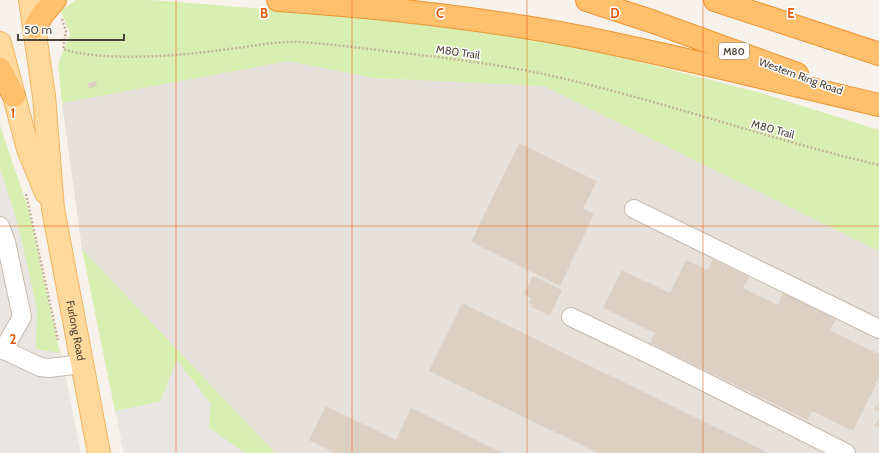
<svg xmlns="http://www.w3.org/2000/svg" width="879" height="453" viewBox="0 0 879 453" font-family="Cabin,sans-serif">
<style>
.industrial{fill:#e7e1dc}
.green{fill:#d9eeb1}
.parking{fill:#e8e5e3}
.building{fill:#ddd0c2}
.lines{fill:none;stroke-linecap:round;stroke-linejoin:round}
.minor-casing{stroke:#c4b9ac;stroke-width:20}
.major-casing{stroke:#efb661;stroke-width:24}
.highway-casing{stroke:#ec9430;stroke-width:24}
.path{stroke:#c7b39c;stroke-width:2.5;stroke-dasharray:2 2;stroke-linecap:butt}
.minor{stroke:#fff;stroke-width:18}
.major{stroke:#ffd99c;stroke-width:22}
.highway{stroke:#ffc06e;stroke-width:22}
.grid{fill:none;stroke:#e8590c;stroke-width:1;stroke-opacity:0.55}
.labels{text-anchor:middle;stroke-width:3;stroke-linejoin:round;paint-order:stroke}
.shield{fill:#fff;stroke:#827b74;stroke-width:1}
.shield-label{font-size:10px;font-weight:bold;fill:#4c4238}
.street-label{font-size:11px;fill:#4c4238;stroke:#fff}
.grid-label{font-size:13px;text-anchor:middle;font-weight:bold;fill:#e8590c;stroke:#fff;stroke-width:3;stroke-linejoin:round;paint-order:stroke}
</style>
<rect width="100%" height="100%" fill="#f7f2eb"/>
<!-- industrial -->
<path class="industrial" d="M288,61L374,78L544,86L879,251V453H275L82,249L62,103Z"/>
<!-- green -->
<path class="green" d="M76,0H150L450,23L586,48L761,93L879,130V251L544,86L374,78L288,61L62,103L58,64L70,34L61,11Z
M0,125L29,211L63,367L0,347Z
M82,249L275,453H245L209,428L177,361L160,402L115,411Z"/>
<!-- parking -->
<path class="parking" d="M0,168L18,225L37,309L36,349L61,353L81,453H0Z
M177,360L211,404L209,428L245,453H124L115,411L160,402Z"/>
<!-- building -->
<path class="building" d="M96,81L97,86L89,88L88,83Z
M519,143L597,181L583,209L594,214L560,286L471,242Z
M713,259L749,277L743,288L778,305L783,293L836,319L830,330L879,354V378L853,431L812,411L807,420L650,343L655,333L603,308L622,270L670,293L686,260L708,270Z
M533,276L562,290L550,316L531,307L532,305L529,303L531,298L524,294Z
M462,303L768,453H598L429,371Z
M879,402V412L875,410Z
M326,406L396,440L411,408L503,453H335L309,440Z
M879,416V428L875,426Z"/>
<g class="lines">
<defs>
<path id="minor" d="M634,209L879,329
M0,226L6,242L22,317L3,350
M571,317L663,361L846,453
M0,348L40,367L49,368L82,364"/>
<g id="major">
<path id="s1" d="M30,0L44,96L53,209L99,453"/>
<path d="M0,43L28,149L46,193"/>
</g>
<path id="highway" d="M278,0C381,7 484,18 586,38C684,58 781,82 879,105
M587,0L651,21L797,74
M715,0L879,54
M35,27L43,14L55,0
M0,69L14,96"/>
</defs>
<!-- minor casing -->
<use href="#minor" class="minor-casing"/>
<!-- major casing -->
<use href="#major" class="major-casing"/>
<!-- highway casing -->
<use href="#highway" class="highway-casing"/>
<!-- path -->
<path class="path" d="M62,19L66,31L63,49C102,62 179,56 221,50C252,47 280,39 312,43C340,45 367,49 395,52C446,58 498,64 548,75C660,100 768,139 879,165
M26,194L58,340"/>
<!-- minor -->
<use href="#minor" class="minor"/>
<!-- major -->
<use href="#major" class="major"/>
<!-- highway -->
<use href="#highway" class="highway"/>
</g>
<!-- grid -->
<path class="grid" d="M176,0V453M352,0V453M527,0V453M703,0V453M0,226H879"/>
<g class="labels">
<!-- shield labels -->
<rect class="shield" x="719" y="43" width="30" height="16" rx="3"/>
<g class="shield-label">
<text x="734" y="55">M80</text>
</g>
<!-- street labels -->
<g class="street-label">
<text transform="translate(458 52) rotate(8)" y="4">M80 Trail</text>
<text transform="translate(801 76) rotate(20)" y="4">Western Ring Road</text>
<text transform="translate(773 129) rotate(15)" y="4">M80 Trail</text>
<text dy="4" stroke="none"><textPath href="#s1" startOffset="334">Furlong Road</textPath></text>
</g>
</g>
<g class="grid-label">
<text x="264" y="18">B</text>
<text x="440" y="18">C</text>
<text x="615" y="18">D</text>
<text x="791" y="18">E</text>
<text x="13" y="118">1</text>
<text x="13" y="344">2</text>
</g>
<!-- scale -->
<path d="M18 34v6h106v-6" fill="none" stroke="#4c4238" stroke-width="2"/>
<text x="24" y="34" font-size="12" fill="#4c4238" stroke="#ffffff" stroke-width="3" paint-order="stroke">50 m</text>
</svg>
